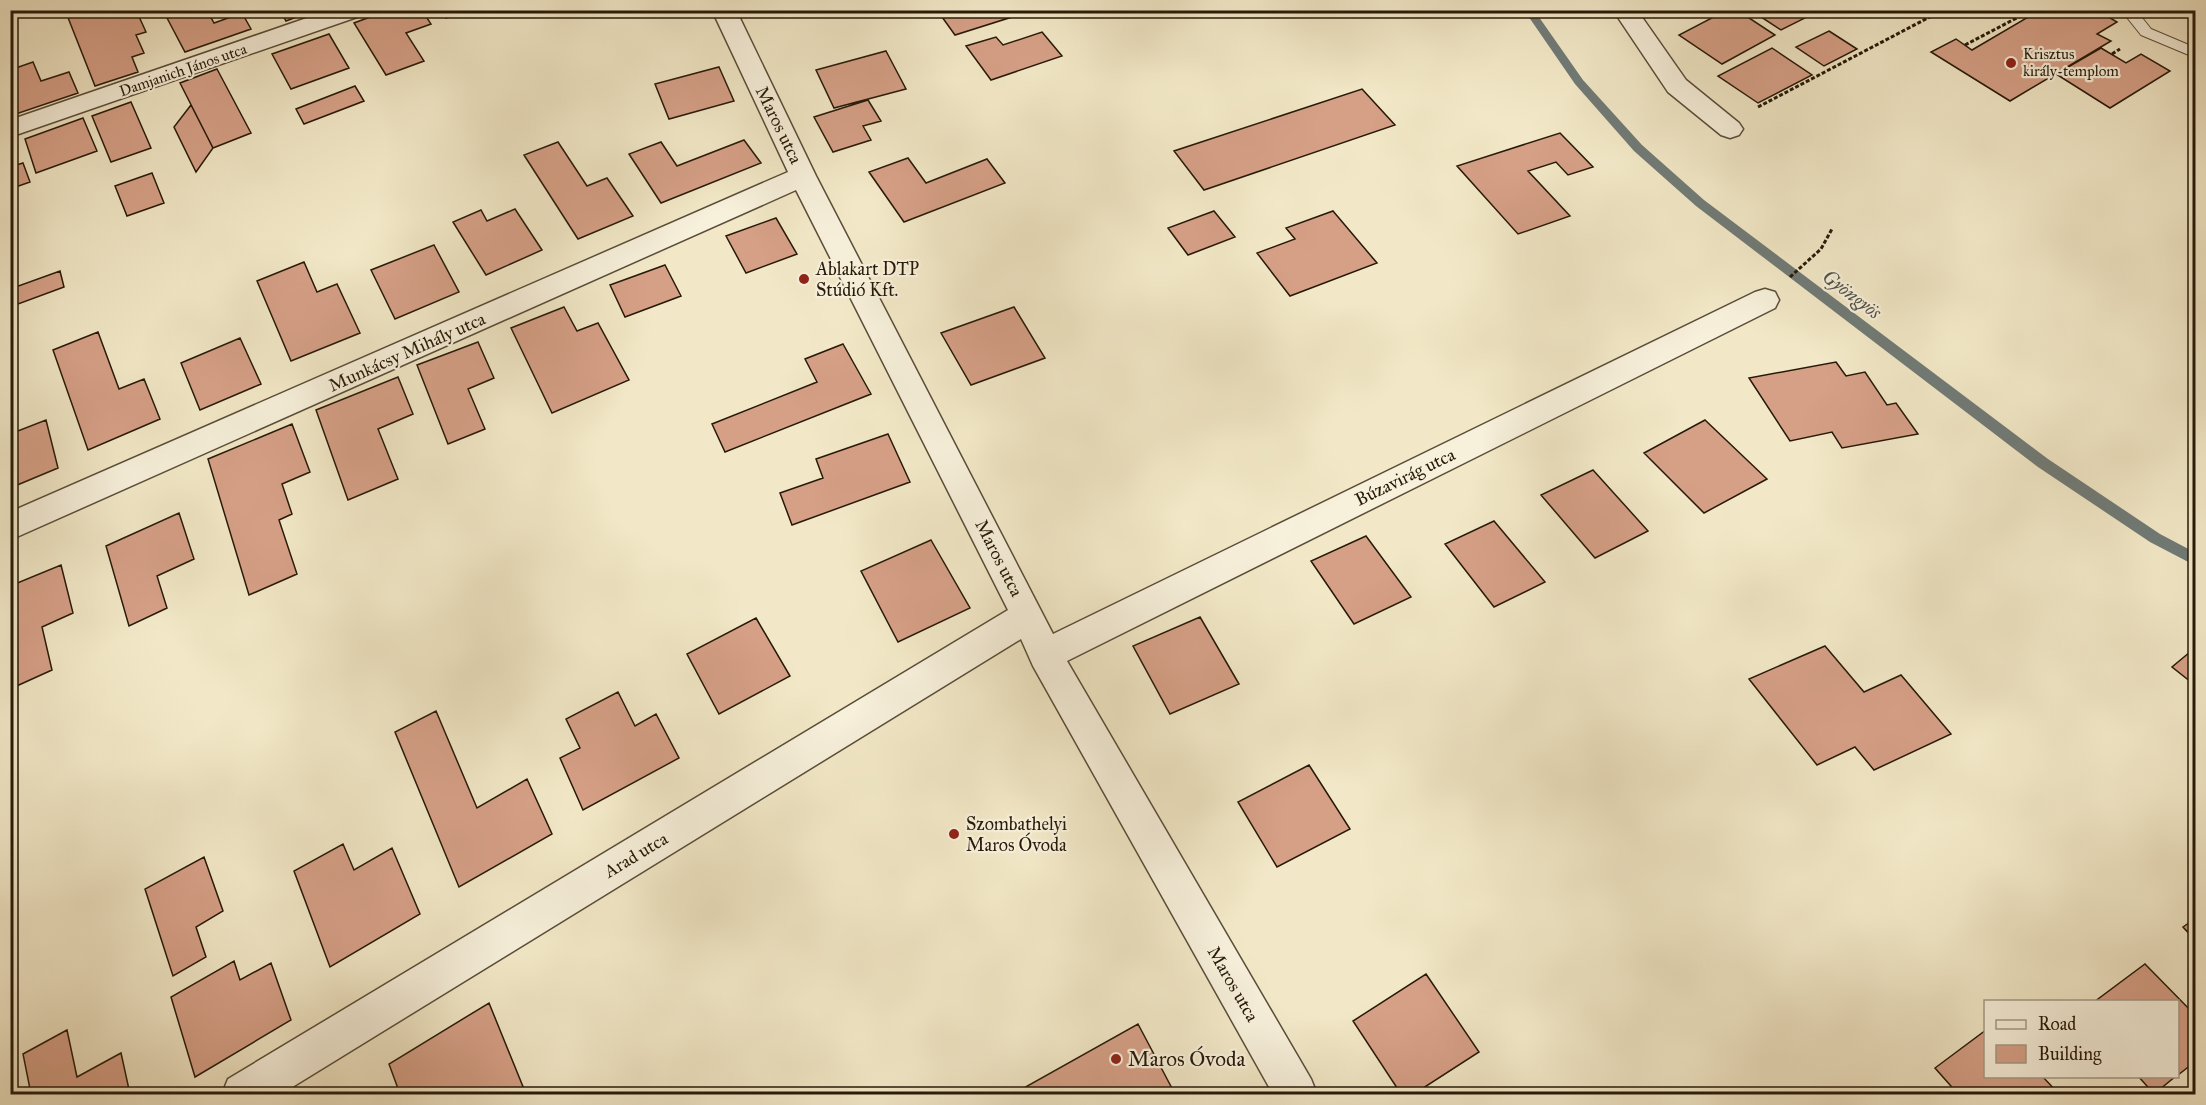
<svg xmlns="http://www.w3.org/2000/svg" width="2206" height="1105" viewBox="0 0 2206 1105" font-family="'IM FELL Great Primer',serif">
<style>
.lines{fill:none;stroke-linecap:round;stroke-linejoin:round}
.stream{fill:#707b77;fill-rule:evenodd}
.building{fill:#d6a087;stroke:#261908;stroke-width:1.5}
.service-casing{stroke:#594d38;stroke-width:2}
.minor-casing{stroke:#594d38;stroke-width:3}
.path{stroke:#261908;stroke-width:3;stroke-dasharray:4 2;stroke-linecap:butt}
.service{fill:#f7f0db;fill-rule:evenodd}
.minor{fill:#f7f0db;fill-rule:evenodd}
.poi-dot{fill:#8f2418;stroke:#f7f0db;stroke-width:2}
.labels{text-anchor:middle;stroke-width:4.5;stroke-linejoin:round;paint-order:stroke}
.far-poi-label{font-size:15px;fill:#261908;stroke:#f7f0db;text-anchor:start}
.far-street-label{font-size:15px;fill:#261908;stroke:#f7f0db}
.street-label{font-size:18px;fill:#261908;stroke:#f7f0db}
.poi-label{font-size:18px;fill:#261908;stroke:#f7f0db;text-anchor:start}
.water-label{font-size:20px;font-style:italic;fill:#515249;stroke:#f7f0db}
.near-poi-label{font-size:21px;fill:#261908;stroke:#f7f0db;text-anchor:start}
</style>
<rect width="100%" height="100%" fill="#f2e8c7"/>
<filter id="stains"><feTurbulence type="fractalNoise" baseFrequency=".00333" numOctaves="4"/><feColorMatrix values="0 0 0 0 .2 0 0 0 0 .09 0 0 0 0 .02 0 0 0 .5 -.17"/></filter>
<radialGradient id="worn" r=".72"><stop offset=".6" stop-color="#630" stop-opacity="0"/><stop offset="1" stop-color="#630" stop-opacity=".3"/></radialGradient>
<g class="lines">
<!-- stream -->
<path class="stream" d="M1524,10H1534L1583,80L1642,145L1704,200L2048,459L2160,534L2196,553V566L2150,542L2038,467L1696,206L1634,151L1575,84Z"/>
</g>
<!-- building -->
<path class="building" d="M65,10H136L146,32L136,35L144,53L132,57L138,72L95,86Z
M188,10H207L214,23L242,13L251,29L185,52L167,18Z
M280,10H315L286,21Z
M389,10H422L431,24L406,33L424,61L386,75L354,23Z
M442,10H467L446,18Z
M937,10H1030L1031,11L955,35Z
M1727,10H1737L1775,35L1722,64L1679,35Z
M1761,10H1797L1807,17L1781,30L1755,13Z
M2040,10H2056L2061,13L2066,10H2097L2117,22L2097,34L2111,41L2010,101L1931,52L1956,39L1972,50Z
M1829,31L1857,49L1824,66L1796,47Z
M1042,32L1062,56L991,80L966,46L996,37L1003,45Z
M329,34L349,68L291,89L272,54Z
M1772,48L1812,75L1758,103L1718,76Z
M2101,48L2126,63L2141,54L2170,71L2110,108L2056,74Z
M886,51L906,89L834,108L816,70Z
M33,62L41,81L69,72L78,93L10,116V70Z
M719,67L734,101L669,119L655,84Z
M217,69L251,133L213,148L180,83Z
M355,86L364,101L304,124L296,109Z
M1362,89L1395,125L1204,190L1174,151Z
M868,100L881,121L863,126L871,140L833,152L814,117Z
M131,102L151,148L111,162L92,116Z
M191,105L213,148L196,172L174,127Z
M83,118L97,151L36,173L25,139Z
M1560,133L1593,167L1568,175L1556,162L1528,171L1570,216L1518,234L1457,166Z
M744,140L761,163L661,203L629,154L661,142L677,166Z
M558,142L587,186L607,178L633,216L578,239L524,155Z
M908,158L926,183L987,159L1005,183L904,222L869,172Z
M23,163L30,182L10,189V167Z
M152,173L164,203L127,216L115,186Z
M515,209L542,250L486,275L453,222L481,210L487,221Z
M1214,211L1235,237L1188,255L1168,228Z
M1333,211L1377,263L1290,296L1257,253L1295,239L1286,228Z
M776,218L797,254L746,273L726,236Z
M434,245L459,292L395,319L371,270Z
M304,262L317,292L337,284L360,333L291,361L257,281Z
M665,265L681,296L625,317L610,285Z
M60,271L64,287L10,307V289Z
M564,307L577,331L598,323L629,380L552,413L511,328Z
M1014,307L1045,358L971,385L941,333Z
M98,332L119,389L144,379L160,419L88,450L53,350Z
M240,338L261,384L200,410L181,363Z
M478,342L494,378L468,389L485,429L448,444L417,365Z
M843,344L871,394L725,452L712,424L817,382L805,359Z
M1836,362L1846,376L1865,372L1887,405L1896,403L1918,434L1842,448L1832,432L1790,441L1749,378Z
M398,377L413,414L378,429L398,479L348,500L316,410Z
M46,420L58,468L10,488V434Z
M1705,420L1767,479L1704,513L1644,453Z
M292,424L310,472L282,484L292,514L279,520L297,574L249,595L208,459Z
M888,434L910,482L792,525L780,493L823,478L816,459Z
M1593,470L1648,531L1595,558L1541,495Z
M179,513L194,559L157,576L167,608L129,626L106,546Z
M1494,521L1545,582L1494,607L1445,544Z
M1366,536L1411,597L1354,624L1311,561Z
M931,540L970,608L898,642L861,571Z
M61,565L73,613L42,627L52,670L10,689V586Z
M1200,617L1239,684L1170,714L1133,646Z
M756,618L790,676L719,714L687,654Z
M1825,646L1864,692L1901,675L1951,734L1874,770L1855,747L1817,765L1749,679Z
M2196,647V686L2172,667Z
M618,692L635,726L656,714L679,758L583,810L560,758L580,748L566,719Z
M436,711L477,808L527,779L552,834L459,887L395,732Z
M1309,765L1350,829L1277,867L1238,802Z
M343,844L354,870L392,848L420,914L330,967L294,871Z
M204,857L223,911L196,927L206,957L173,976L145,889Z
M2196,918V941L2183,927Z
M234,961L240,980L271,963L291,1020L195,1077L171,997Z
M2145,964L2196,1016V1061L2178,1075V1002H2094Z
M1426,974L1479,1052L1414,1094H1401L1353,1021Z
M489,1003L526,1094H400L389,1064Z
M1138,1024L1175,1094H1013Z
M67,1030L77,1077L121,1053L130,1094H31L23,1054Z
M1986,1030V1076H2042L2059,1094H1958L1935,1068Z
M2138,1076H2176L2154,1094Z"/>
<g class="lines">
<defs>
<path id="service" d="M2121,10H2136L2151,29L2196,48V58L2141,35Z"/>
<path id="minor" d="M330,10H367L363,15L10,137V120Z
M712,10H736L816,176L1053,634L1755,292L1765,289L1775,292L1779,300L1775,308L1067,661L1311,1079L1317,1094H1273L1033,666L1021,639L281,1094H222L228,1079L1008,610L796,190L10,540V512L788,172Z
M1613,10H1637L1686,80L1739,123L1743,129L1739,135L1730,138L1721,135L1668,92Z"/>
</defs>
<!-- service casing -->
<use href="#service" class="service-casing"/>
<!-- minor casing -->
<use href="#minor" class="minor-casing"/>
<!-- path -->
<path class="path" d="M1965,45L2032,10
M2112,54L2120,49
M1758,107L1943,10
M1790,277L1821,249L1832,229"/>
<!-- service -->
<use href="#service" class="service"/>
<!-- minor -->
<use href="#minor" class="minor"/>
</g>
<!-- markers -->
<g class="poi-dot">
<circle cx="2011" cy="63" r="6"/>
<circle cx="804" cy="279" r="6"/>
<circle cx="954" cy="834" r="6"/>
<circle cx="1116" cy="1059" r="6"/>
</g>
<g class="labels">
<!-- far-poi labels -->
<g class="far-poi-label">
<text x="2023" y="59">Krisztus<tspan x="2023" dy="17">király-templom</tspan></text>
</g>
<!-- far-street labels -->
<g class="far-street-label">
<text transform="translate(183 70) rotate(-19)" y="5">Damjanich János utca</text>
</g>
<!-- street labels -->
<g class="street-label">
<text transform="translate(779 125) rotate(64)" y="6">Maros utca</text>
<text transform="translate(407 352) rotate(-24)" y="6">Munkácsy Mihály utca</text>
<text transform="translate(1405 477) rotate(-26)" y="6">Búzavirág utca</text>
<text transform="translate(999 558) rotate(63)" y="6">Maros utca</text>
<text transform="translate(636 855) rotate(-31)" y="6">Arad utca</text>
<text transform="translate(1233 984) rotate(60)" y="6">Maros utca</text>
</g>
<!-- poi labels -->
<g class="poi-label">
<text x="816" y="275">Ablakart DTP<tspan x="816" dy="21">Stúdió Kft.</tspan></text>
<text x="966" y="830">Szombathelyi<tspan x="966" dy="21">Maros Óvoda</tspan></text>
</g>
<!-- water labels -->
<g class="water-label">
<text transform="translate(1852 294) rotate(37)" y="7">Gyöngyös</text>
</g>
<!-- near-poi labels -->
<g class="near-poi-label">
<text x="1128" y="1066">Maros Óvoda</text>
</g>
</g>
<!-- margin -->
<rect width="2206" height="1105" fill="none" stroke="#f2e8c7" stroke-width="36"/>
<rect x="12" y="12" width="2182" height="1081" fill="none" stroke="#261908" stroke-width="3"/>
<rect x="18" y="18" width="2170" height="1069" fill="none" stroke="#261908" stroke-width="1.5"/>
<!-- legend -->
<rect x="1984" y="1000" width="195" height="78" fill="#f7f0db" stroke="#a39a87" stroke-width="1.5"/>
<rect x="1996" y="1020" width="30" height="9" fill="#f7f0db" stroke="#a39a87" stroke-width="1.5"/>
<text x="2038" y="1030" font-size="18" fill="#261908">Road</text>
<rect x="1996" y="1045" width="30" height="18" fill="#d6a087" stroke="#a39a87" stroke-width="1.5"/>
<text x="2038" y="1060" font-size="18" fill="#261908">Building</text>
<rect width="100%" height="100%" filter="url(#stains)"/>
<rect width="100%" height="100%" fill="url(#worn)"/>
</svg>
